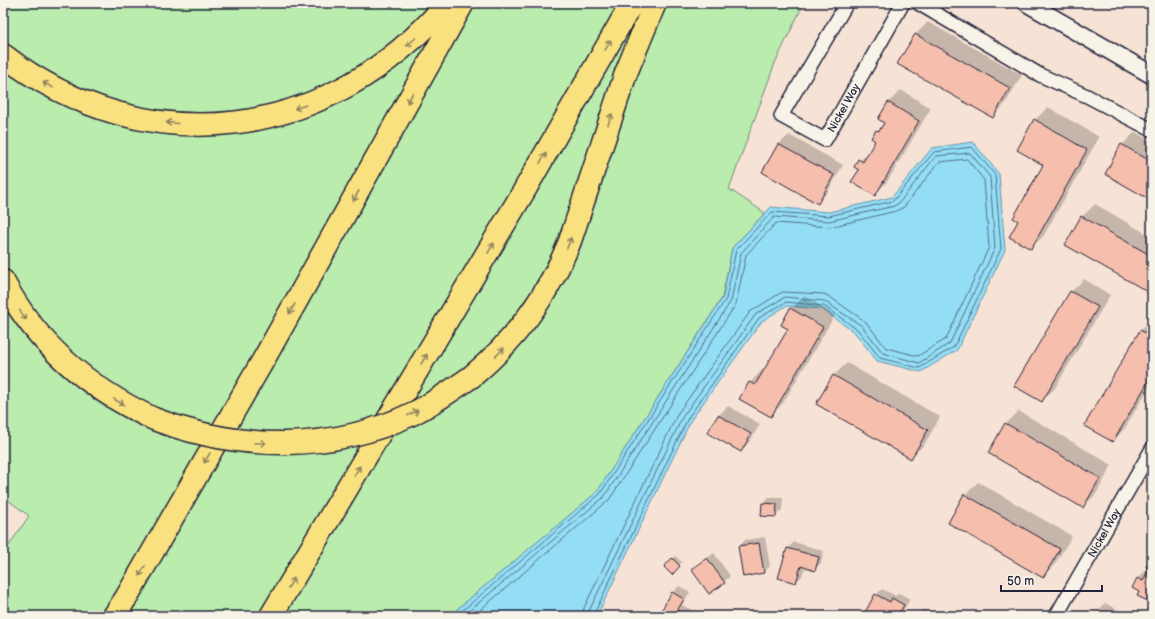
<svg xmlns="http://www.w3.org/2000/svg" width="1155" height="619" viewBox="0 0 1155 619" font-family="'Balsamiq Sans',sans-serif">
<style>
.green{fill:#b9ecad;stroke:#6e8774}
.water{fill:#94def5;stroke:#6693ab}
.shadow{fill:#0003}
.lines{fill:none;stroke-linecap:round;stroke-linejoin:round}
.shore{stroke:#506d85;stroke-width:1}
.building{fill:#f6beac;stroke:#22223b}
.minor-casing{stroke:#22223b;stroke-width:16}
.tertiary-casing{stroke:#22223b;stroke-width:20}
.motorway-casing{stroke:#22223b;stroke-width:25}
.minor{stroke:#f7f3e8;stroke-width:13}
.tertiary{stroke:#f7f3e8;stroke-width:17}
.motorway{stroke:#fae180;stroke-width:22}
.motorway-bridge-casing{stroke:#22223b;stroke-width:25;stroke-linecap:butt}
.motorway-bridge{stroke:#fae180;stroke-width:22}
.oneway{stroke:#8e825e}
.labels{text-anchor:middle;stroke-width:3;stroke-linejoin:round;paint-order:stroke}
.street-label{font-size:11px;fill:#22223b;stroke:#f7f3e8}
</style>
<rect width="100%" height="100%" fill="#f7e3d6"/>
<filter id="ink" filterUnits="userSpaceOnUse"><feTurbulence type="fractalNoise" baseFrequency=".025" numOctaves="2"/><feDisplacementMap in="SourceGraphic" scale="8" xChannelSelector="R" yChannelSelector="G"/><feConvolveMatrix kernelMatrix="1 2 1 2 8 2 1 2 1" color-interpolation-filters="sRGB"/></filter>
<g filter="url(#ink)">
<!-- green -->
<path class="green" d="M3,3H804L775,63L729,189L765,213L732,248L722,298L597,492L449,616H3V554L29,516L3,496Z"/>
<!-- water -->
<path class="water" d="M973,142L999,174L1005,250L957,350L921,372L877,361L855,333L822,309L786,306L762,321L691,420L597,616H449L597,492L723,297L732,248L771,207L829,212L892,197L932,148Z"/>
<!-- shadow -->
<path class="shadow" d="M928,22L1022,75L1005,104L993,117L915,35Z
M901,90L931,108L887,182L874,195L860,170L855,167L877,141L872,138L885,122L888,103Z
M1048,107L1099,137L1044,235L1031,248L1020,220L1044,164L1035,120Z
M1135,132L1152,142V200L1122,145Z
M789,135L843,165L827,193L818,202L764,172L779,144Z
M1095,204L1152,237V293L1082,217Z
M1084,279L1110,295L1055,388L1042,401L1071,292Z
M804,296L835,315L783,403L771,416L750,383L762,370L764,371L789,329L791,309Z
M1152,319V382L1125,428L1113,441L1140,331Z
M847,363L940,417L924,445L911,457L818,403L834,375Z
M728,406L760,424L750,441L741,451L709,432L719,415Z
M1019,411L1112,465L1096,494L1083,507L989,452L1006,424Z
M978,482L1072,536L1055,564L1043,577L949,523L965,495Z
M769,497L783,498L782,510L775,516L762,515L763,503Z
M765,537L770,566L764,572L739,547L745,540Z
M794,542L824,551L821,563L815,569L805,567L802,576L796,582L779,577L788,548Z
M714,553L730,576L724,582L692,569Z
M675,556L682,562L672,573L665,567Z
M1152,557V602L1140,591L1133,588L1138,578L1149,568Z
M679,586L690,592L682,605L698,613L696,616H659L673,593Z
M882,589L896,596L899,593L910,599L903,611L898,616L887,612L885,616H864L876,595Z
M1105,603L1129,616H1094Z
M924,609L936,616H917Z"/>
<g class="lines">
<!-- shore -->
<path class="shore" d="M456,616L600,494L726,299L736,250L772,212L829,216L893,201L934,152L972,147L995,175L1001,249L954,347L919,368L880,358L858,330L824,306L786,302L759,318L688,418L593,616
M463,616L604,497L731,301L741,253L774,217L829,221L894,206L899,203L936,156L970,153L990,177L995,248L950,343L919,363L883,353L862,326L824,301L785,297L756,314L683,416L589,611L588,616
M473,616L609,500L736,304L746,255L776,223L830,227L896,211L904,207L939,162L967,159L984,180L989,247L946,339L918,356L886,348L866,322L830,297L824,294L782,292L750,312L678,413L584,608L582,616"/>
</g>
<!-- building -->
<path class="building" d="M1152,3V10L1141,4L1142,3Z
M915,34L1010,88L993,118L897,64Z
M888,102L919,121L875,196L851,182L859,170L854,167L858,159L863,162L875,141L871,138L876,130L879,131L884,123L878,119Z
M1034,119L1087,150L1031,249L1009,237L1018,221L1013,218L1043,165L1017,150Z
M778,144L834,175L818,204L762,172Z
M1121,144L1152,162V201L1105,174Z
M1081,216L1152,256V294L1065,245Z
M1070,291L1098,307L1042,402L1014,386Z
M790,308L823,327L771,417L739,399L749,382L755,385L788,329L781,325Z
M1140,330L1152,337V375L1113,442L1084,426Z
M833,375L928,430L911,459L816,404Z
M718,415L751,434L741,452L707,433Z
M1005,423L1100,478L1083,508L988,453Z
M964,494L1060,549L1043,578L948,523Z
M762,503L777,504L776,517L761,516Z
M759,543L764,573L743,577L738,546Z
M787,548L819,557L815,571L801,566L796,583L778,578Z
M1152,556V603L1137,596L1139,592L1132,588L1137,578L1143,581L1149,569L1146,567Z
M672,558L680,566L672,575L664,567Z
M707,558L725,583L709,594L691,569Z
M672,592L684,599L677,611L685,616H658Z
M875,594L890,602L892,598L904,605L898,616H892L885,612L883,616H863Z
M1095,612L1103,616H1093Z"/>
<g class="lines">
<defs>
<g id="minor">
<path id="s1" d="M847,3L781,116L825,140L903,3"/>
<path d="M918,3L1040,75L1087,96L1152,130"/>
<path id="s2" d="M1056,616L1152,449"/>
</g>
<path id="tertiary" d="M1027,3L1152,75"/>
<path id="motorway" d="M3,55C148,166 331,141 447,3
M3,281C37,345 89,389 154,419
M471,377C516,340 548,296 570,241L626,73L655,3
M114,616L126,598L265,357L463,3
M271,616L524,191L632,3"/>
</defs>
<!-- minor casing -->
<use href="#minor" class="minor-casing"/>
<!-- tertiary casing -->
<use href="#tertiary" class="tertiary-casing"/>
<!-- motorway casing -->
<use href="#motorway" class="motorway-casing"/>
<!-- minor -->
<use href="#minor" class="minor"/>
<!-- tertiary -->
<use href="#tertiary" class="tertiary"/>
<!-- motorway -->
<use href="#motorway" class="motorway"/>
<defs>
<path id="motorway-bridge" d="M154,419C239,451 332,453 414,413C434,403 452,390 471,377"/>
</defs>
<!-- motorway-bridge casing -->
<use href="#motorway-bridge" class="motorway-bridge-casing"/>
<!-- motorway-bridge -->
<use href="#motorway-bridge" class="motorway-bridge"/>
</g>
<!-- one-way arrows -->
<defs><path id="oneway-shaft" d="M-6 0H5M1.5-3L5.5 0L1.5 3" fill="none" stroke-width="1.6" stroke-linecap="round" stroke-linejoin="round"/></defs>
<g class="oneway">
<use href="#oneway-shaft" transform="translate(411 42) rotate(138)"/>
<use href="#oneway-shaft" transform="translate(608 45) rotate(-60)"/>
<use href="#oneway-shaft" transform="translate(48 85) rotate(-151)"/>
<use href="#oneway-shaft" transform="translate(410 98) rotate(119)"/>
<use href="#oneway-shaft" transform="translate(300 107) rotate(162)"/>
<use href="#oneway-shaft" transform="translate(610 119) rotate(-71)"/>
<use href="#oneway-shaft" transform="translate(172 123) rotate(-175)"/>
<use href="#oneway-shaft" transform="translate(543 158) rotate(-60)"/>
<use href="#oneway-shaft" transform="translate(356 196) rotate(119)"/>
<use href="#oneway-shaft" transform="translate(569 243) rotate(-69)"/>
<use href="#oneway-shaft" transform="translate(491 248) rotate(-59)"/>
<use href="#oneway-shaft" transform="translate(292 309) rotate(119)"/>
<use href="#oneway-shaft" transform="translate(23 315) rotate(55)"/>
<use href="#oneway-shaft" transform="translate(500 352) rotate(-45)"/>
<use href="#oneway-shaft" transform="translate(424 359) rotate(-59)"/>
<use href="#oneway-shaft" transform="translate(119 402) rotate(30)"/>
<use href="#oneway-shaft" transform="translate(413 413) rotate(-26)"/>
<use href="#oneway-shaft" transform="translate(260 443) rotate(3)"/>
<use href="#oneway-shaft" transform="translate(207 458) rotate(120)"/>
<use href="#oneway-shaft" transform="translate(357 471) rotate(-59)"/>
<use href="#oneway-shaft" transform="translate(142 571) rotate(120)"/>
<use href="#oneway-shaft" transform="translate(291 583) rotate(-59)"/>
</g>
</g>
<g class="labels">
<!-- street labels -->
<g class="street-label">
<text dy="4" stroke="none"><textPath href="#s1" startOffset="218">Nickel Way</textPath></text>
<text dy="4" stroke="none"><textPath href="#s2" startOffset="96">Nickel Way</textPath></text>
</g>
</g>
<!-- margin -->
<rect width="1155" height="619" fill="none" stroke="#f7f3e8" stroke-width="16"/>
<rect x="8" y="8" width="1139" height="603" fill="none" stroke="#22223b" stroke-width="1.5" filter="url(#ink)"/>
<!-- scale -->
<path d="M1001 585v6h101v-6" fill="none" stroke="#22223b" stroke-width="2"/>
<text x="1007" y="585" font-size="12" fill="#22223b" stroke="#f7f3e8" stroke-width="3" paint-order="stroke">50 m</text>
</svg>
